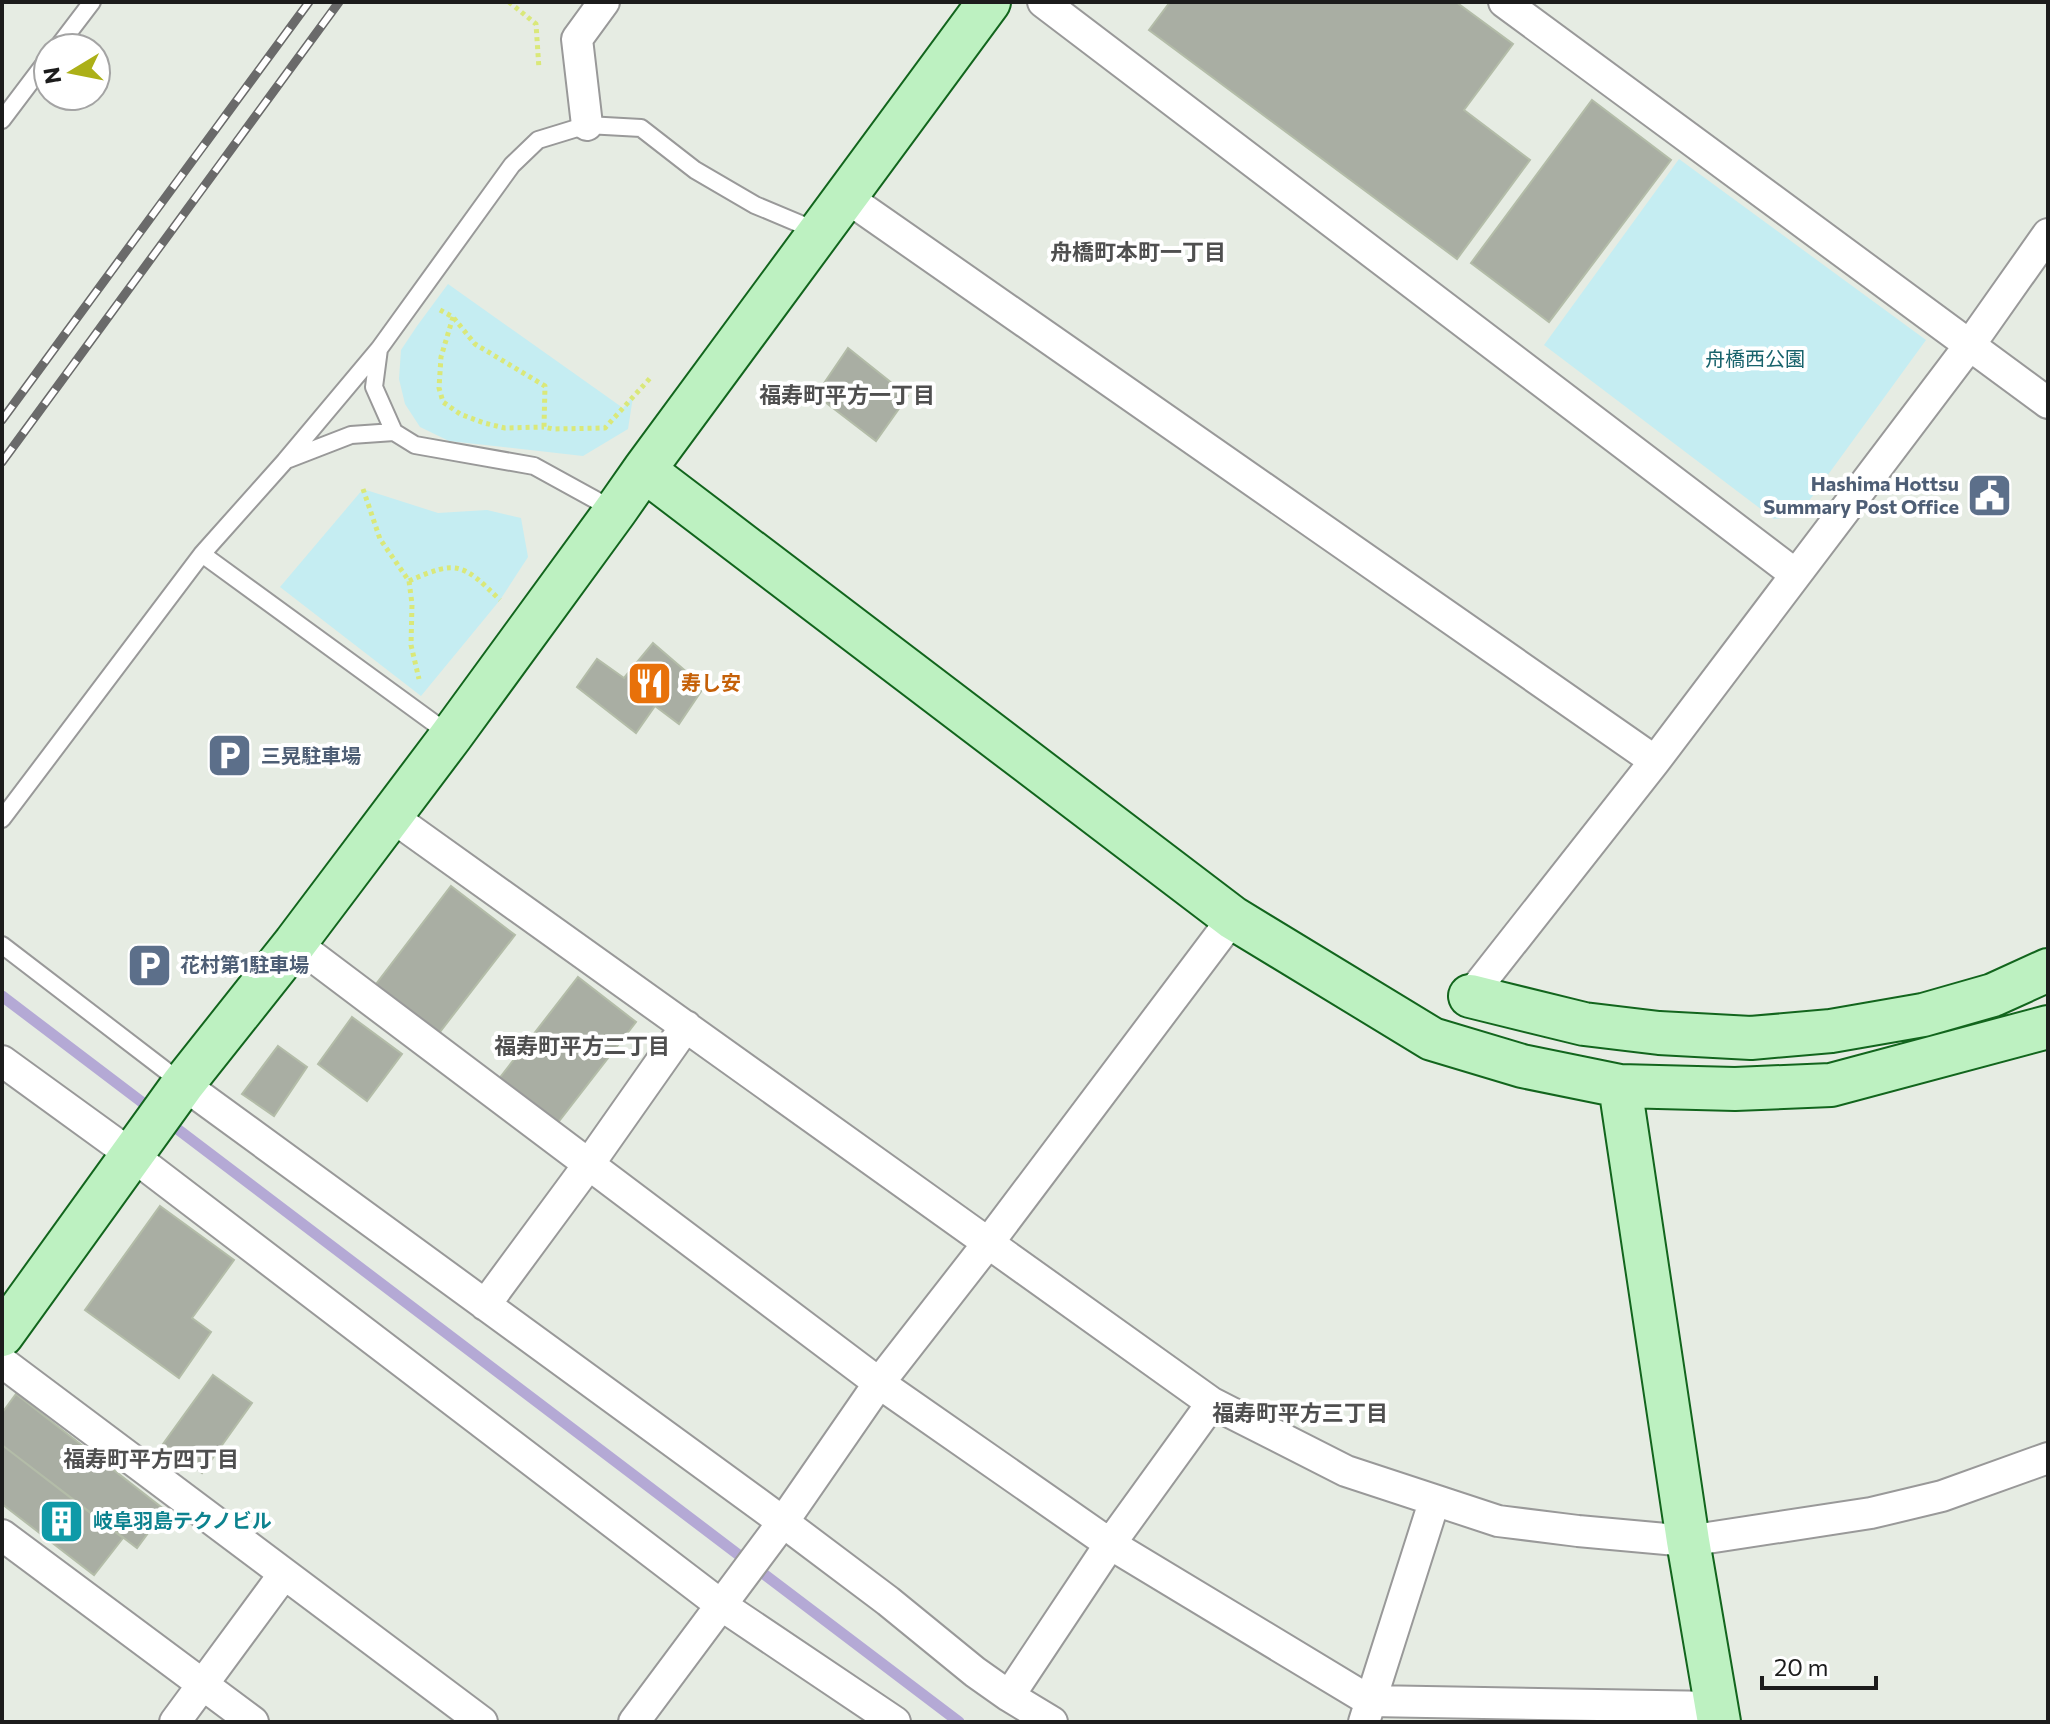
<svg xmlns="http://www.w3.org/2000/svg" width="2050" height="1724" viewBox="0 0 2050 1724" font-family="Commissioner,'Noto Sans JP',sans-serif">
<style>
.park{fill:#c5edf2}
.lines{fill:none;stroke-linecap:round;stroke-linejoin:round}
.stream{stroke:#b4a9d5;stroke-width:11}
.building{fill:#a9aea3;stroke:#b3bca8;stroke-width:2}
.lane-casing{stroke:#999;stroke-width:20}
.street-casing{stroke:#999;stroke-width:34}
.secondary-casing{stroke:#12651d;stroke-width:46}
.path{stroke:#dae879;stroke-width:5;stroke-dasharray:4 4;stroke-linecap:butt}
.lane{stroke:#fff;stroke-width:16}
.street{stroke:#fff;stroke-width:30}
.secondary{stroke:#bdf1c1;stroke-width:42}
.rail-casing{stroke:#6a6a6a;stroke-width:9}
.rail{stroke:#fff;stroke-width:6;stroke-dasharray:18;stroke-linecap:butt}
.labels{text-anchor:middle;stroke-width:8;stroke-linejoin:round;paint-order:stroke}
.park-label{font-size:20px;fill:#18636c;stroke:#fff}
.service-label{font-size:20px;font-weight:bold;fill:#4e5e75;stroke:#fff;text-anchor:start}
.food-label{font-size:20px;font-weight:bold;fill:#c56008;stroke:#fff;text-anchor:start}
.culture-label{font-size:20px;font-weight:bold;fill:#0d838f;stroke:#fff;text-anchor:start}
.neighbourhood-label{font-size:22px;font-weight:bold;fill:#4f4f4f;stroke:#fff}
</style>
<rect width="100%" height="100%" fill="#e6ece3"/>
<!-- park -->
<path class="park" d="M1679,159L1926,340L1798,516L1774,519L1544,345Z
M448,284L623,408L633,397L628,429L583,456L449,441L420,427L405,404L399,379L401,350L417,326Z
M363,489L438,513L487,510L521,518L528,557L500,600L421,696L280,587Z"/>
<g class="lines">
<!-- stream -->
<path class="stream" d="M2,996L959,1722"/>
</g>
<!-- building -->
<path class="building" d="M1170,2H1456L1513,44L1464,110L1530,160L1457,259L1149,30Z
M1592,100L1671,160L1549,322L1471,263Z
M848,348L908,396L876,441L816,395Z
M653,643L704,687L679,724L655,706L636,733L577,687L597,659L624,678Z
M451,886L515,935L436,1037L373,988Z
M578,977L636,1022L556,1125L498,1080Z
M352,1017L402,1054L367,1101L318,1064Z
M278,1046L307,1067L274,1116L242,1094Z
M160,1206L234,1260L192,1318L211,1332L179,1378L85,1310Z
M213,1375L252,1403L202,1473L163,1444Z
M16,1394L165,1510L137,1548L2,1445V1413Z
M2,1445L123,1538L94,1575L2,1504Z"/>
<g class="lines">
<defs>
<path id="lane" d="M57,48L92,2
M2,120L48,59
M379,349L374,387L394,432L415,445L534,466L614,510
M289,459L351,435L394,432
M202,554L449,734
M2,819L202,554L285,461L379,349L512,165L538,140L587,125L641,128L695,170L755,205L817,231
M2,945L182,1083"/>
<path id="street" d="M1043,2L1795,574
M1504,2L2048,403
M587,125L577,39L604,2
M846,197L1655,761
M391,816L1212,1403L1346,1471L1498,1521L1578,1531L1688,1541L1871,1513L1942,1496L2048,1458
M295,943L879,1383L1110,1544L1370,1701L1716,1707
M1470,996L1655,761L1969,346L2048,234
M2,1061L133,1156L721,1605L895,1722
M183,1084L783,1522L888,1601L975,1672L1009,1696L1052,1722
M485,1305L589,1164L686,1026
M2,1362L482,1722
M2,1535L253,1722
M1009,1696L1110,1544L1212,1403
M175,1722L284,1574
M634,1722L783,1522L879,1383L989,1242L1233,918
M1364,1722L1434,1502"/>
<path id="secondary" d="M644,470L1233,918L1432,1039L1522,1066L1620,1086L1735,1089L1831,1085L2048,1027
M1470,996L1584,1024L1659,1033L1751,1038L1831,1031L1923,1015L1993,995L2048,970
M1620,1086L1688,1541L1719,1722
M2,1335L183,1084L295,943L451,736L616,510L644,470L989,2"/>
</defs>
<!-- lane casing -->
<use href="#lane" class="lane-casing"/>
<!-- street casing -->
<use href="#street" class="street-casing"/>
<!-- secondary casing -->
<use href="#secondary" class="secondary-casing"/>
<!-- path -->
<path class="path" d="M509,2L536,24L539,69
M440,310L453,317L475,344L545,386L544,427L553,429L605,428L652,376
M453,317L441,357L439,388L443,402L460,414L484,423L505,428L544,427
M363,489L380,539L409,581L412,604L411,645L419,679
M409,581C458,559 463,564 500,600"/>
<!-- lane -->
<use href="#lane" class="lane"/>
<!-- street -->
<use href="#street" class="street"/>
<!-- secondary -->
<use href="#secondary" class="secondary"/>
<defs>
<path id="rail" d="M2,420L309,2
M2,462L339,2"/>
</defs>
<!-- rail casing -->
<use href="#rail" class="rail-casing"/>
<!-- rail -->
<use href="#rail" class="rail"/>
</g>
<!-- icons -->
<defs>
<symbol id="civic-square" viewBox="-11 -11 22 22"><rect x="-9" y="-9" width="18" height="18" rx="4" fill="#5c6f8a" stroke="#fff"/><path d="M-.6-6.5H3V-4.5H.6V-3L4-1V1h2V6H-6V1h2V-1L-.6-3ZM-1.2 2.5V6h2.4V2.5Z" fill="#fff"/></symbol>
<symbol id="restaurant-square" viewBox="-11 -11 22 22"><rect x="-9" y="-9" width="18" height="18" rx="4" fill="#e8710a" stroke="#fff"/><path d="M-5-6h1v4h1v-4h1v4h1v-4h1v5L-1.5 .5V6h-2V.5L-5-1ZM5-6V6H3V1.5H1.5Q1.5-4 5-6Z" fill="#fff"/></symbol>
<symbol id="parking-square" viewBox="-11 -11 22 22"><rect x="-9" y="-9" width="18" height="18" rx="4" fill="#5c6f8a" stroke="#fff"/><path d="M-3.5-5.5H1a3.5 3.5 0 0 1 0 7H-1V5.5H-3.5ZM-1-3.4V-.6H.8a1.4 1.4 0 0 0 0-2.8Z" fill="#fff"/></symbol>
<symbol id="building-square" viewBox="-11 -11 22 22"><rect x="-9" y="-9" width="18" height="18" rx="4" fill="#0f9aa8" stroke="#fff"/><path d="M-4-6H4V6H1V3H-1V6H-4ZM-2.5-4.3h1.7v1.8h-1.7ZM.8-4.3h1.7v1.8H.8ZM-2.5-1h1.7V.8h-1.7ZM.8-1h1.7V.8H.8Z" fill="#fff"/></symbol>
</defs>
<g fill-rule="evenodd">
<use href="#civic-square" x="1964" y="470" width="51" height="51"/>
<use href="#restaurant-square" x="624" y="658" width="51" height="51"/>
<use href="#parking-square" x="204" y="730" width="51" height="51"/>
<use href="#parking-square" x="124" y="940" width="51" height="51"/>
<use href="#building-square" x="36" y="1496" width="51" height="51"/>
</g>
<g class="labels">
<!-- park labels -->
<g class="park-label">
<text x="1755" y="366">舟橋西公園</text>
</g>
<!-- service labels -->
<g class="service-label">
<text x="1959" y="491" text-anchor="end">Hashima Hottsu<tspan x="1959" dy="23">Summary Post Office</tspan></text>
<text x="261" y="763">三晃駐車場</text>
<text x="180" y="972">花村第1駐車場</text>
</g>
<!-- food labels -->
<g class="food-label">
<text x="681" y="690">寿し安</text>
</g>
<!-- culture labels -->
<g class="culture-label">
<text x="93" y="1528">岐阜羽島テクノビル</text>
</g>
<!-- neighbourhood labels -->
<g class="neighbourhood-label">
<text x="1138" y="260">舟橋町本町一丁目</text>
<text x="847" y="403">福寿町平方一丁目</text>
<text x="582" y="1054">福寿町平方二丁目</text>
<text x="1300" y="1421">福寿町平方三丁目</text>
<text x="151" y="1467">福寿町平方四丁目</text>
</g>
</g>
<!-- border -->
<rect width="2050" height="1724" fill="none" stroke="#1c1c1c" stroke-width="8"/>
<!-- north arrow -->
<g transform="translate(72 72) rotate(260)"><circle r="38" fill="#ffffff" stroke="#a4a4a4" stroke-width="2"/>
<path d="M0-6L14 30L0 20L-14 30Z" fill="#acb018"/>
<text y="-12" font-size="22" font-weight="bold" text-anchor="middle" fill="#1c1c1c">N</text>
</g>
<!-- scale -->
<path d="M1762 1676v12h114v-12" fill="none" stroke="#1c1c1c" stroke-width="4"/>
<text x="1774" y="1676" font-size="24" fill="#1c1c1c" stroke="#ffffff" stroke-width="6" paint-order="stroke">20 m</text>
</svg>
